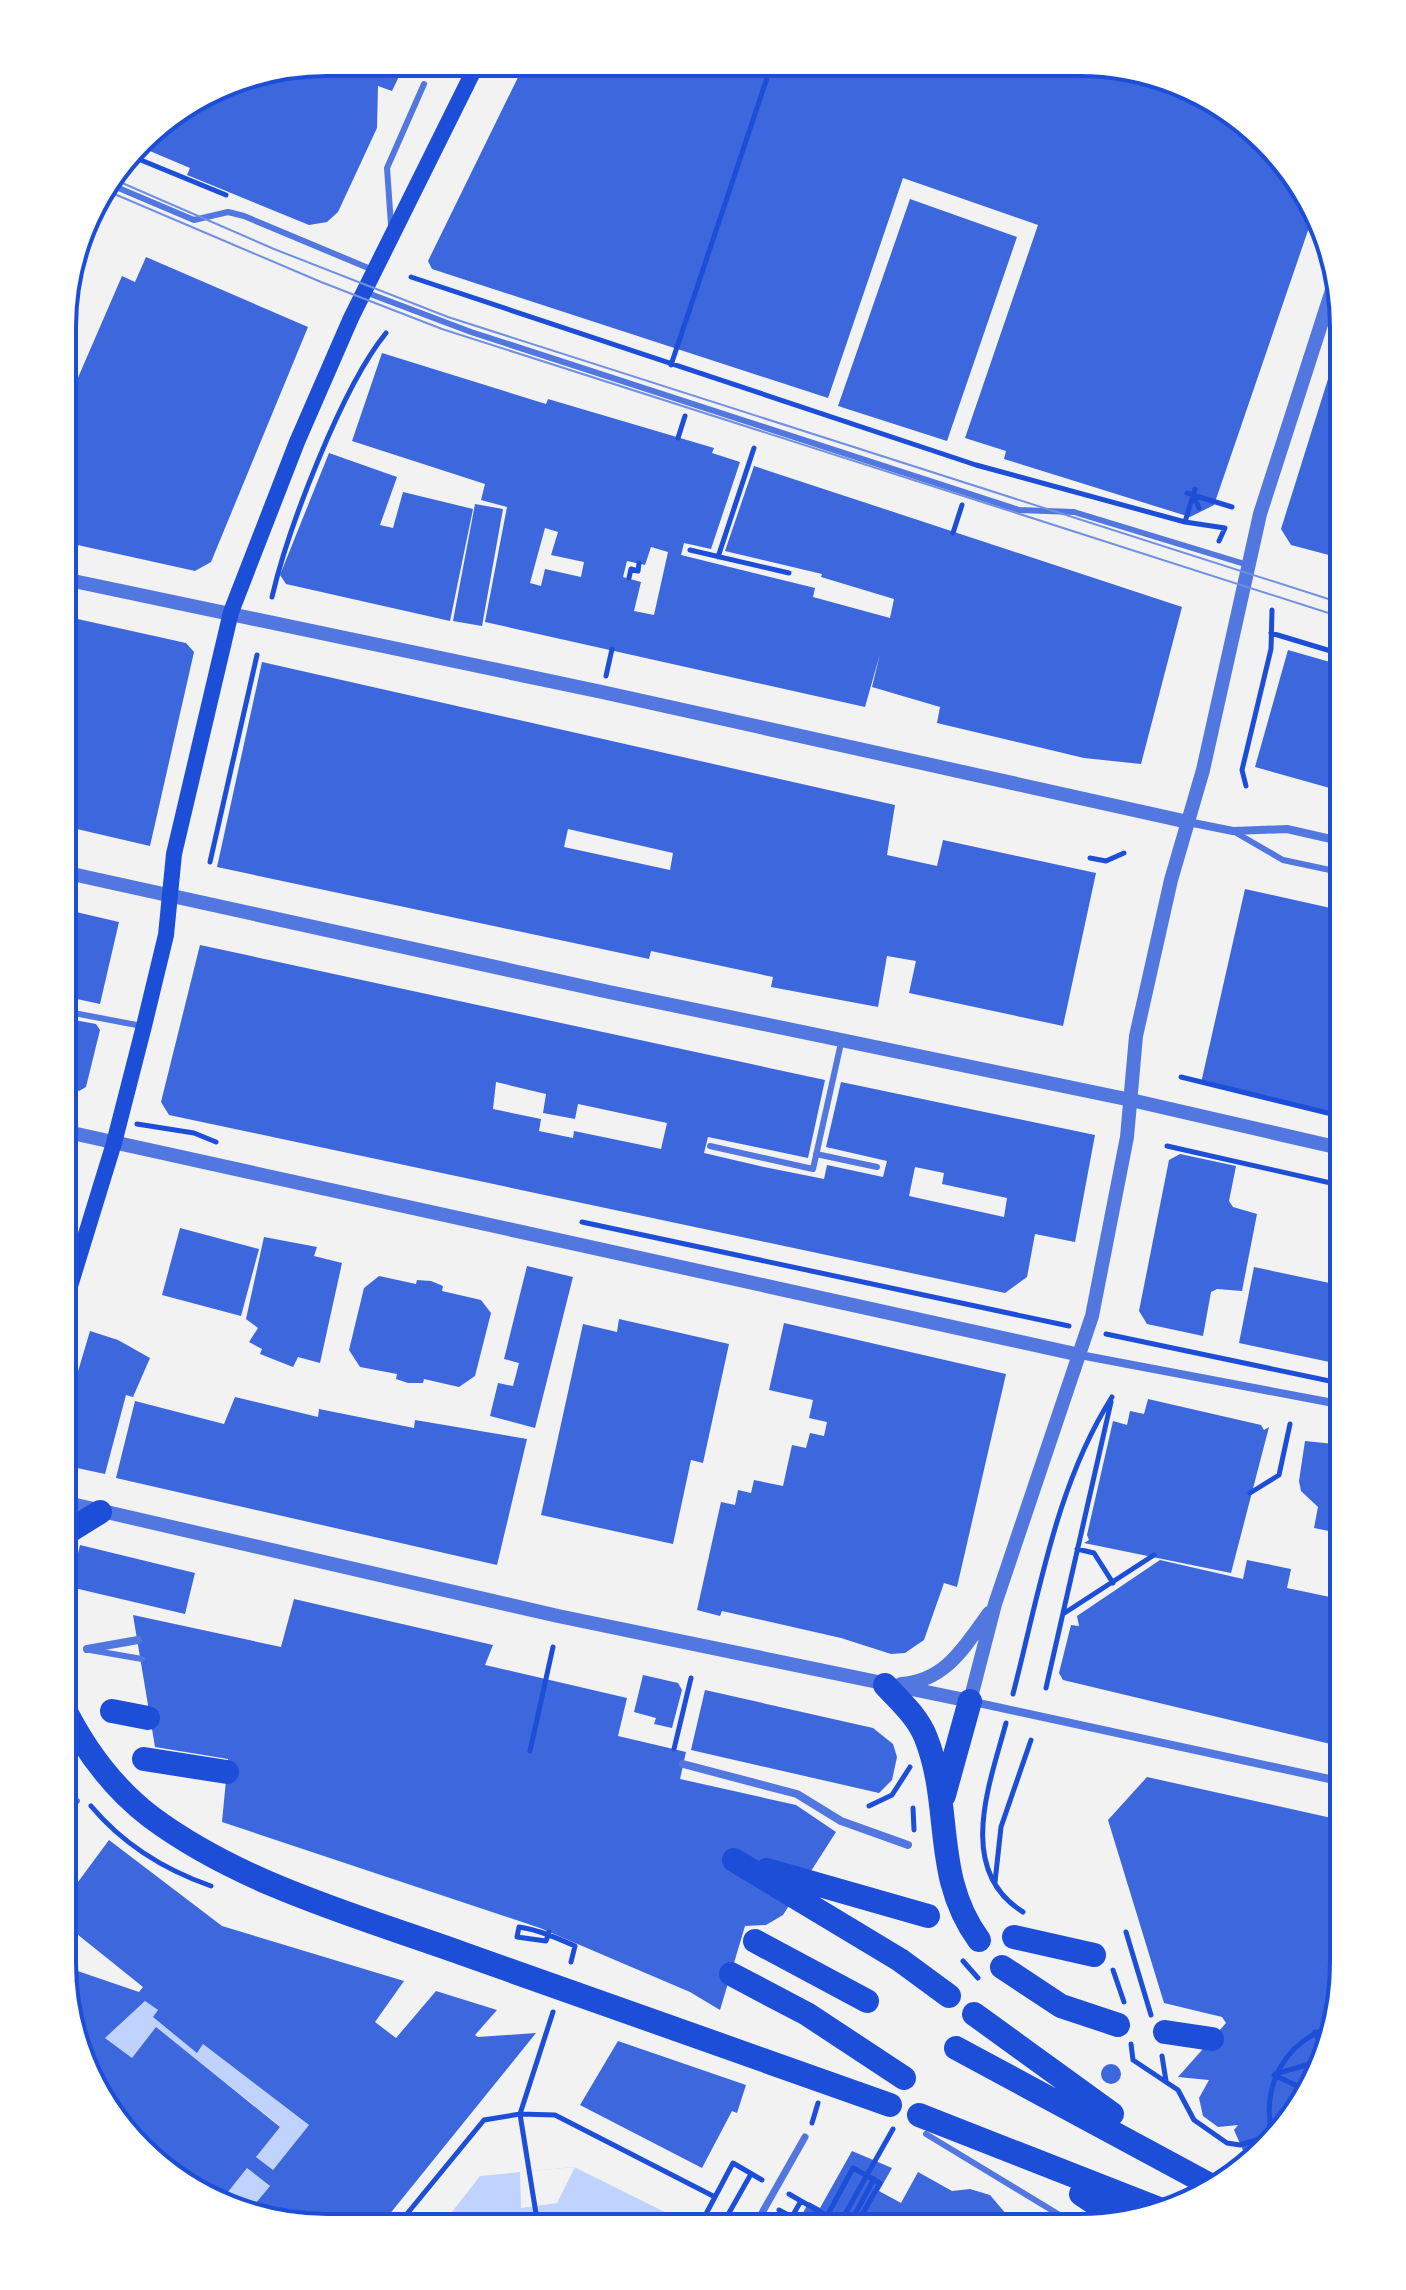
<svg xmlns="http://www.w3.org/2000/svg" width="1406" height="2290" viewBox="0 0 1406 2290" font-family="'Playfair Display',serif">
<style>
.water{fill:#bfd3fe}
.pier{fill:#f2f2f2}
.building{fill:#3d67dc;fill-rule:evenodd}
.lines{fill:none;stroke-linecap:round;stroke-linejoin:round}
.path{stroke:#1d4ed8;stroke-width:5}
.service{stroke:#5277de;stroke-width:6}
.pedestrian{stroke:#5277de;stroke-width:7}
.minor{stroke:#5277de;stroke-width:8}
.tertiary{stroke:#5277de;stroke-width:14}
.secondary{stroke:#1d4ed8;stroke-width:16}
.motorway{stroke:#1d4ed8;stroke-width:24}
.tram{stroke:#7290e2;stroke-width:2}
.rim{fill:none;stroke:#1d4ed8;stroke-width:4}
</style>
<rect width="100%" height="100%" fill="#f2f2f2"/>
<!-- water -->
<path class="water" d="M145,2001L158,2010L154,2016L197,2052L203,2044L309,2125L273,2170L256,2157L280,2126L156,2028L132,2058L105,2038Z
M574,2167L673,2216L667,2227L441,2226L480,2176Z
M247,2168L270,2186L251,2209L224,2197Z"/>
<!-- pier -->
<path class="pier" d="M575,2167L557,2203L521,2208L520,2172Z"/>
<!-- building -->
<path class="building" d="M327,62H406L392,91L378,86L377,128L338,212L327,222L309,225L187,175L190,168L138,146L152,128L226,82Z
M525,63L1114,64L1241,117L1314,213L1214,505L1190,517L1004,459L1006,451L965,438L1038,225L903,178L828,398L432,269L428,261Z
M910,199L1017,237L947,441L838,406Z
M87,219L95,222L64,334V293Z
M146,257L308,327L211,562L195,571L64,542V410L122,276L135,282Z
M1344,328V559L1291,545L1281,529Z
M382,353L546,404L548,399L714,448L712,453L740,462L711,549L684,543L681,555L815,588L813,597L890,618L894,599L821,577L822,574L725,551L754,466L1182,607L1141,764L1084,758L937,723L940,707L872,687L880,654L865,707L485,622L507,507L481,500L485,484L352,441ZM545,528L558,532L551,555L584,562L581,577L545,569L541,586L530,583ZM651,547L668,552L654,615L634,611L641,582L623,577L627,561L645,565Z
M329,453L397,477L380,525L393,528L403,492L473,509L450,621L286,584L280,575Z
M475,504L503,509L482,626L453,621Z
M64,616L186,643L194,652L150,846L64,826Z
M1288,650L1344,666V792L1255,767Z
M262,662L895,805L887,855L937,866L943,840L1096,873L1063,1026L909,993L916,961L887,956L878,1007L771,987L773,977L651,951L649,959L217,867ZM568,829L673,853L670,870L564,847Z
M1245,889L1344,911V1083L1337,1113L1201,1083Z
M63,909L119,922L100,1004L63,996Z
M200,945L825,1080L808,1158L708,1137L704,1153L764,1167L824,1179L827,1165L883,1177L887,1161L826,1147L841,1082L1095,1135L1075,1242L1035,1234L1027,1277L1005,1293L169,1115L161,1102ZM496,1082L546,1094L543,1113L575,1119L578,1104L667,1123L661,1149L574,1131L573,1138L539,1131L541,1119L493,1109ZM915,1167L944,1173L942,1184L1007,1198L1004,1217L909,1196Z
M63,1018L96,1024L100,1030L86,1087L79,1091L63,1087Z
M1180,1154L1236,1166L1229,1201L1233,1207L1257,1214L1242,1291L1217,1289L1211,1292L1203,1336L1147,1324L1139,1311L1169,1160Z
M180,1228L259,1249L241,1316L162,1295Z
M264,1237L317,1247L314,1256L342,1263L320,1363L298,1357L293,1367L260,1354L262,1349L249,1342L258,1328L246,1319Z
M527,1266L573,1277L535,1428L490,1416L498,1383L513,1386L519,1363L504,1359Z
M1254,1267L1344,1286V1365L1239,1343Z
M379,1276L416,1284L417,1280L431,1281L443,1286L442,1291L481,1300L491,1313L475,1376L459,1387L424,1379L423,1383H408L396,1379L397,1374L360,1367L349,1350L364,1288Z
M619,1319L729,1344L703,1463L691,1460L673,1544L541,1515L583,1324L617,1332Z
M784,1323L1006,1374L957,1587L944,1583L924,1640L905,1653L891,1654L841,1638L722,1611L720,1616L697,1610L721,1502L735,1505L738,1490L751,1493L754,1480L783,1486L792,1445L806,1448L810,1433L824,1436L827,1422L809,1418L813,1400L769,1390Z
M90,1331L118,1340L150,1358L133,1397L126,1395L105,1474L63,1465V1422Z
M235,1397L318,1417L319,1409L414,1428L415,1420L527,1439L497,1565L116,1478L135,1401L224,1424Z
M1148,1399L1261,1425L1264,1430L1269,1427L1231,1573L1084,1543L1089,1540L1087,1535L1113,1421L1127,1425L1130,1411L1144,1414Z
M1305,1441L1344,1445V1534L1314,1528L1318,1507L1301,1491L1299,1481Z
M80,1545L195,1573L185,1614L70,1587Z
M1160,1560L1243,1579L1247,1560L1291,1569L1287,1588L1344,1600L1343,1747L1063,1680L1059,1673L1071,1625L1079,1626L1077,1616Z
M294,1599L493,1645L485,1665L627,1698L618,1736L686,1752L680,1779L796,1805L836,1832L783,1915L766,1925L745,1926L720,2010L690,1992L540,1928L222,1822L228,1759L155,1747L133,1615L281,1647Z
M643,1675L678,1683L682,1690L672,1728L654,1724L656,1718L634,1712Z
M705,1690L873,1728L893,1744L897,1757L892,1780L879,1793L691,1750Z
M1147,1777L1336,1819L1343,1841V1981L1330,2049L1290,2124L1246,2157L1234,2130L1238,2125L1218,2127L1203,2116L1199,2098L1209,2080L1178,2077L1226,2023L1222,2017L1164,2003L1108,1820Z
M109,1840L222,1926L404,1981L375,2022L396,2038L436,1991L497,2010L475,2035L478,2037L536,2033L380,2226H293L251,2209L270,2186L247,2168L224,2197L201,2179L196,2186L165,2173L82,2064L63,1966L139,1992L143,1987L62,1922V1876L78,1882ZM145,2001L158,2010L153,2017L197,2053L203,2044L309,2125L273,2170L256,2157L280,2127L156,2027L132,2058L105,2038Z
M618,2041L746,2085L737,2113L732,2111L702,2168L580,2105Z
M1101 2074a10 10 0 1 1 20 0a10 10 0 1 1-20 0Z
M852,2151L892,2168L879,2191L901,2203L918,2172L952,2191L970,2189L990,2195L1018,2228L795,2227L809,2202L820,2208Z"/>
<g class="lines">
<!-- path -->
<path class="path" d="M131,156L226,195
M411,277L976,465L1185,522L1225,528L1219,541
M671,365L772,63
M678,438L685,416
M1187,493L1193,495L1195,489
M1193,495L1199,508
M1185,522L1193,495L1232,507
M953,533L962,505
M690,550L789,573
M718,557L754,448
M629,578L631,569L638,571L639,563
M272,597C288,528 342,387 386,333
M1271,633L1344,655
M606,676L612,649
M1246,786L1242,770L1271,649L1272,610
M1090,858L1106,861L1124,853
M210,862L257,655
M1181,1077L1344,1117
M137,1124L194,1133L216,1142
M1167,1146L1344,1186
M582,1222L1069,1326
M1106,1334L1344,1384
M1250,1493L1279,1475L1290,1424
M1077,1549L1094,1553L1113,1583
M1063,1614L1154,1555
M1046,1688L1111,1402
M1013,1694C1039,1594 1056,1485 1112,1397
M1006,1723C990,1783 955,1870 1023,1912
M674,1749L691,1678
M530,1751L553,1647
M62,1771L71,1783
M91,1806C122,1843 165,1870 211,1886
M869,1806L892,1795L910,1767
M913,1808L914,1830
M995,1882L1001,1827L1031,1740
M549,1932L546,1941L517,1937L519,1927C539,1930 557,1938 575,1946L571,1962
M1126,1932L1151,2015
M963,1961L978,1978
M1113,1970L1124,2002
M1315,2032L1326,2056
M1316,2035L1332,2039
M1131,2044L1133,2060L1178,2090L1194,2120L1227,2143L1240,2145L1276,2134
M1162,2056L1166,2081
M1275,2074L1324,2060
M1274,2075L1306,2090
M812,2123L818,2103
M1272,2134L1298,2094L1311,2085
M1272,2136C1261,2084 1284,2042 1335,2025
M715,2197L733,2163L762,2180
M801,2201L840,2223L893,2129
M779,2210L810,2227
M397,2226L484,2120L520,2114L555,2115L715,2197L699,2227
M538,2226L520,2114L553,2012
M721,2227L751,2174
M786,2227L801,2201L789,2194
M821,2227L853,2168L880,2183L855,2227
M848,2227L874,2179"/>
<!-- service -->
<path class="service" d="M109,184L194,220L228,212L244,216L373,270
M391,225L387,168L424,84
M365,292L471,332L1019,510L1074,512L1248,565
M1233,831L1283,860L1344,873
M63,1011L142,1026
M710,1146L813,1169L841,1043
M816,1154L877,1167
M90,1650L142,1659
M62,1798L77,1801
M926,2134L1081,2228"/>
<!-- pedestrian -->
<path class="pedestrian" d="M754,2227L805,2137"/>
<!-- minor -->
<path class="minor" d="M1188,822L1233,831L1287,829L1344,842
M1080,1355L1344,1405
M87,1649L138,1640
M974,1702L1343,1782
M683,1764L797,1794L841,1821L908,1845"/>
<!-- tertiary -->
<path class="tertiary" d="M64,579L602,692L1188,822
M63,872L609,992L1131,1100L1344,1149
M63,1131L1080,1355
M63,1502L558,1616L970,1701L995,1604L1092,1316L1127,1137L1136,1036L1171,880L1203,770L1260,514L1335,281
M901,1684C946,1681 965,1646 989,1613"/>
<!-- secondary -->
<path class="secondary" d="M63,1309L114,1143L144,1026L166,935L174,854L231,612L297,442L351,318L478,62"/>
<!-- motorway -->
<path class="motorway" d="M63,1535L100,1512
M885,1685C900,1701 918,1717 926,1738C953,1807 932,1876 979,1940
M62,1704C83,1747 113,1788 151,1817C241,1884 357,1916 461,1953C604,2003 747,2054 890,2105
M112,1711L148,1718
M144,1759L227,1772
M944,1795L970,1701
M734,1860L900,1960L949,1996
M767,1870L928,1916
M1014,1937L1094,1955
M755,1941L867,2001
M1002,1967L1061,2006L1118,2025
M731,1974L807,2014L904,2078
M974,2014L1112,2114
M1165,2032L1212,2039
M956,2048L1210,2185
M919,2115L1164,2211
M1081,2194L1120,2220"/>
<!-- tram -->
<path class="tram" d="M113,179L274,249L448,317L1344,604
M105,190L321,282L442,329L1344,618"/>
</g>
<!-- crop -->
<path d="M0 0H1406V2290H0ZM327 76H1079A251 251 0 0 1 1330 327V1963A251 251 0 0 1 1079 2214H327A251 251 0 0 1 76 1963V327A251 251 0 0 1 327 76Z" fill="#fff" fill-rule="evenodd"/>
<path class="rim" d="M327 76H1079A251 251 0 0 1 1330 327V1963A251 251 0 0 1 1079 2214H327A251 251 0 0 1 76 1963V327A251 251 0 0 1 327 76Z"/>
</svg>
